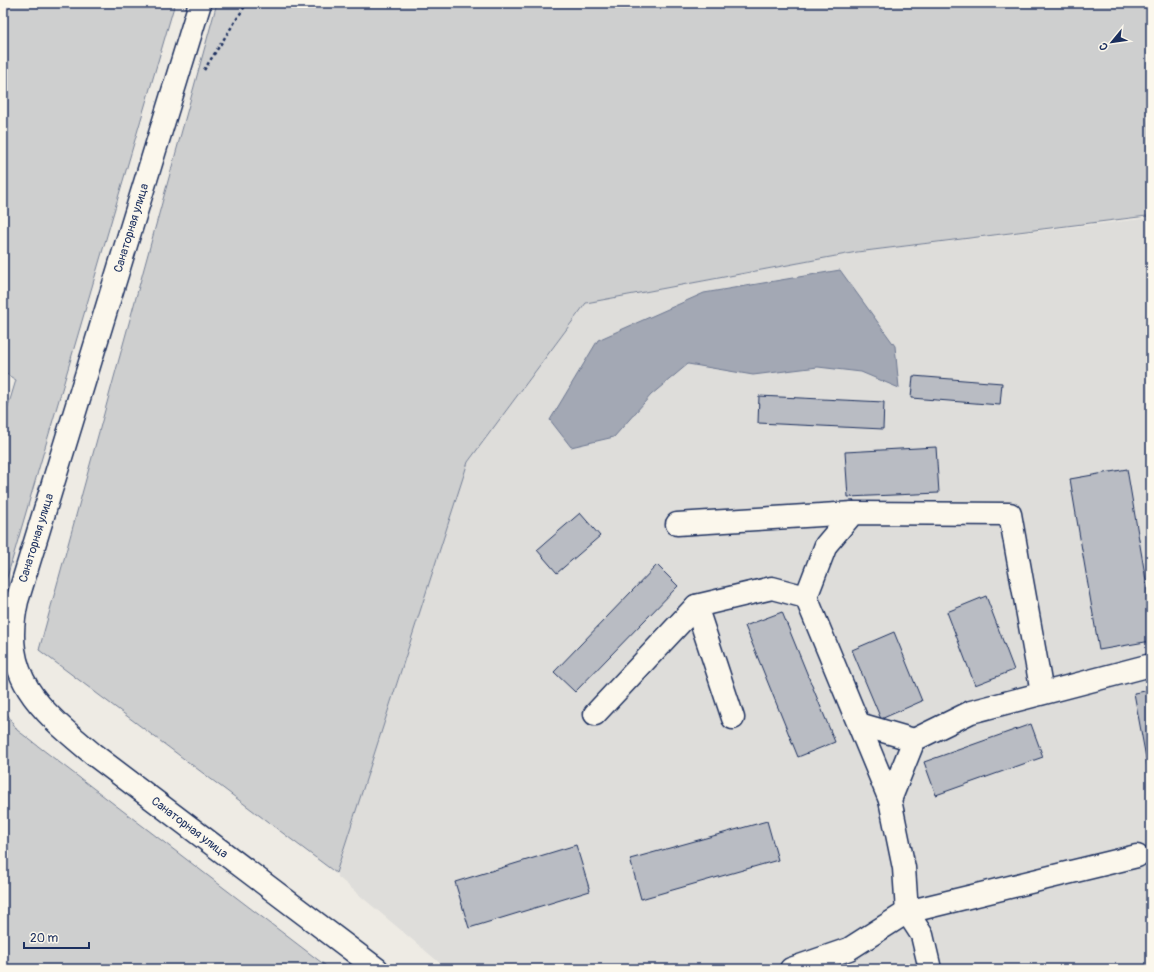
<svg xmlns="http://www.w3.org/2000/svg" width="1154" height="972" viewBox="0 0 1154 972" font-family="Pangolin,sans-serif">
<style>
.built{fill:#deddda}
.green{fill:#cecfcf;stroke:#747f96}
.water{fill:#a3a8b4;stroke:#6d7892}
.building{fill:#b9bcc3;stroke:#1b2f5e}
.lines{fill:none;stroke-linecap:round;stroke-linejoin:round}
.minor-casing{stroke:#1b2f5e;stroke-width:25}
.path{stroke:#1b2f5e;stroke-width:2.5;stroke-dasharray:3 3;stroke-linecap:butt}
.minor{stroke:#fbf7ec;stroke-width:22}
.labels{text-anchor:middle;stroke-width:3;stroke-linejoin:round;paint-order:stroke}
.street-label{font-size:12px;fill:#1b2f5e;stroke:#fbf7ec}
</style>
<rect width="100%" height="100%" fill="#eeebe4"/>
<filter id="ink" filterUnits="userSpaceOnUse"><feTurbulence type="fractalNoise" baseFrequency=".025" numOctaves="2"/><feDisplacementMap in="SourceGraphic" scale="8" xChannelSelector="R" yChannelSelector="G"/><feConvolveMatrix kernelMatrix="1 2 1 2 8 2 1 2 1" color-interpolation-filters="sRGB"/></filter>
<g filter="url(#ink)">
<!-- built -->
<path class="built" d="M1149,218L1151,221V969H447L338,877L336,873L468,462L586,303L857,252Z"/>
<!-- green -->
<path class="green" d="M3,3H175L3,591V423L16,380L3,372Z
M217,3H1151V221L1147,216L857,252L586,303L468,462L336,873L39,650Z
M3,707L17,730L330,969H3Z"/>
<!-- water -->
<path class="water" d="M840,270L895,346L899,388L861,372L818,367L753,375L688,364L651,395L614,437L571,447L550,420L598,340L704,293Z"/>
<!-- building -->
<path class="building" d="M913,376L1002,383L1000,405L911,398Z
M759,396L884,402L883,429L758,423Z
M936,447L939,493L848,497L845,452Z
M1127,469L1151,610V641L1099,650L1070,479Z
M580,513L600,536L557,573L537,550Z
M657,565L678,586L575,692L554,672Z
M986,596L1014,670L975,685L947,612Z
M782,612L835,742L798,757L745,626Z
M894,632L922,701L881,719L852,650Z
M1151,690V785L1134,693Z
M1031,724L1043,757L936,795L924,762Z
M767,821L778,860L641,899L630,859Z
M576,845L590,891L469,928L455,882Z"/>
<g class="lines">
<defs>
<g id="minor">
<path id="s1" d="M200,3L17,601C0,677 39,709 93,754L377,969"/>
<path d="M677,524L853,513"/>
<path d="M806,597L826,545L853,513L1010,514L1042,693"/>
<path d="M595,714L696,606"/>
<path d="M733,718L696,606L772,588L806,597L890,800"/>
<path d="M859,724L914,740"/>
<path d="M791,969L849,949L907,912L1137,856"/>
<path d="M930,969L922,935L907,912L904,868L890,800L914,740L971,712L1151,665"/>
</g>
</defs>
<!-- minor casing -->
<use href="#minor" class="minor-casing"/>
<!-- path -->
<path class="path" d="M204,70L247,3"/>
<!-- minor -->
<use href="#minor" class="minor"/>
</g>
</g>
<g class="labels">
<!-- street labels -->
<g class="street-label">
<text transform="translate(131 228) rotate(-73)" y="4">Санаторная улица</text>
<text transform="translate(36 538) rotate(-73)" y="4">Санаторная улица</text>
<text dy="4" stroke="none"><textPath href="#s1" startOffset="930">Санаторная улица</textPath></text>
</g>
</g>
<!-- margin -->
<rect width="1154" height="972" fill="none" stroke="#fbf7ec" stroke-width="16"/>
<rect x="8" y="8" width="1138" height="956" fill="none" stroke="#1b2f5e" stroke-width="1.5" filter="url(#ink)"/>
<!-- north arrow -->
<g transform="translate(1112 42) rotate(241)" stroke="#fbf7ec" stroke-width="3" paint-order="stroke">
<path d="M0-3L7 15L0 10L-7 15Z" fill="#1b2f5e"/>
<text y="-6" font-size="11" font-weight="bold" text-anchor="middle" fill="#1b2f5e">С</text>
</g>
<!-- scale -->
<path d="M24 942v6h65v-6" fill="none" stroke="#1b2f5e" stroke-width="2"/>
<text x="30" y="942" font-size="12" fill="#1b2f5e" stroke="#fbf7ec" stroke-width="3" paint-order="stroke">20 m</text>
</svg>
